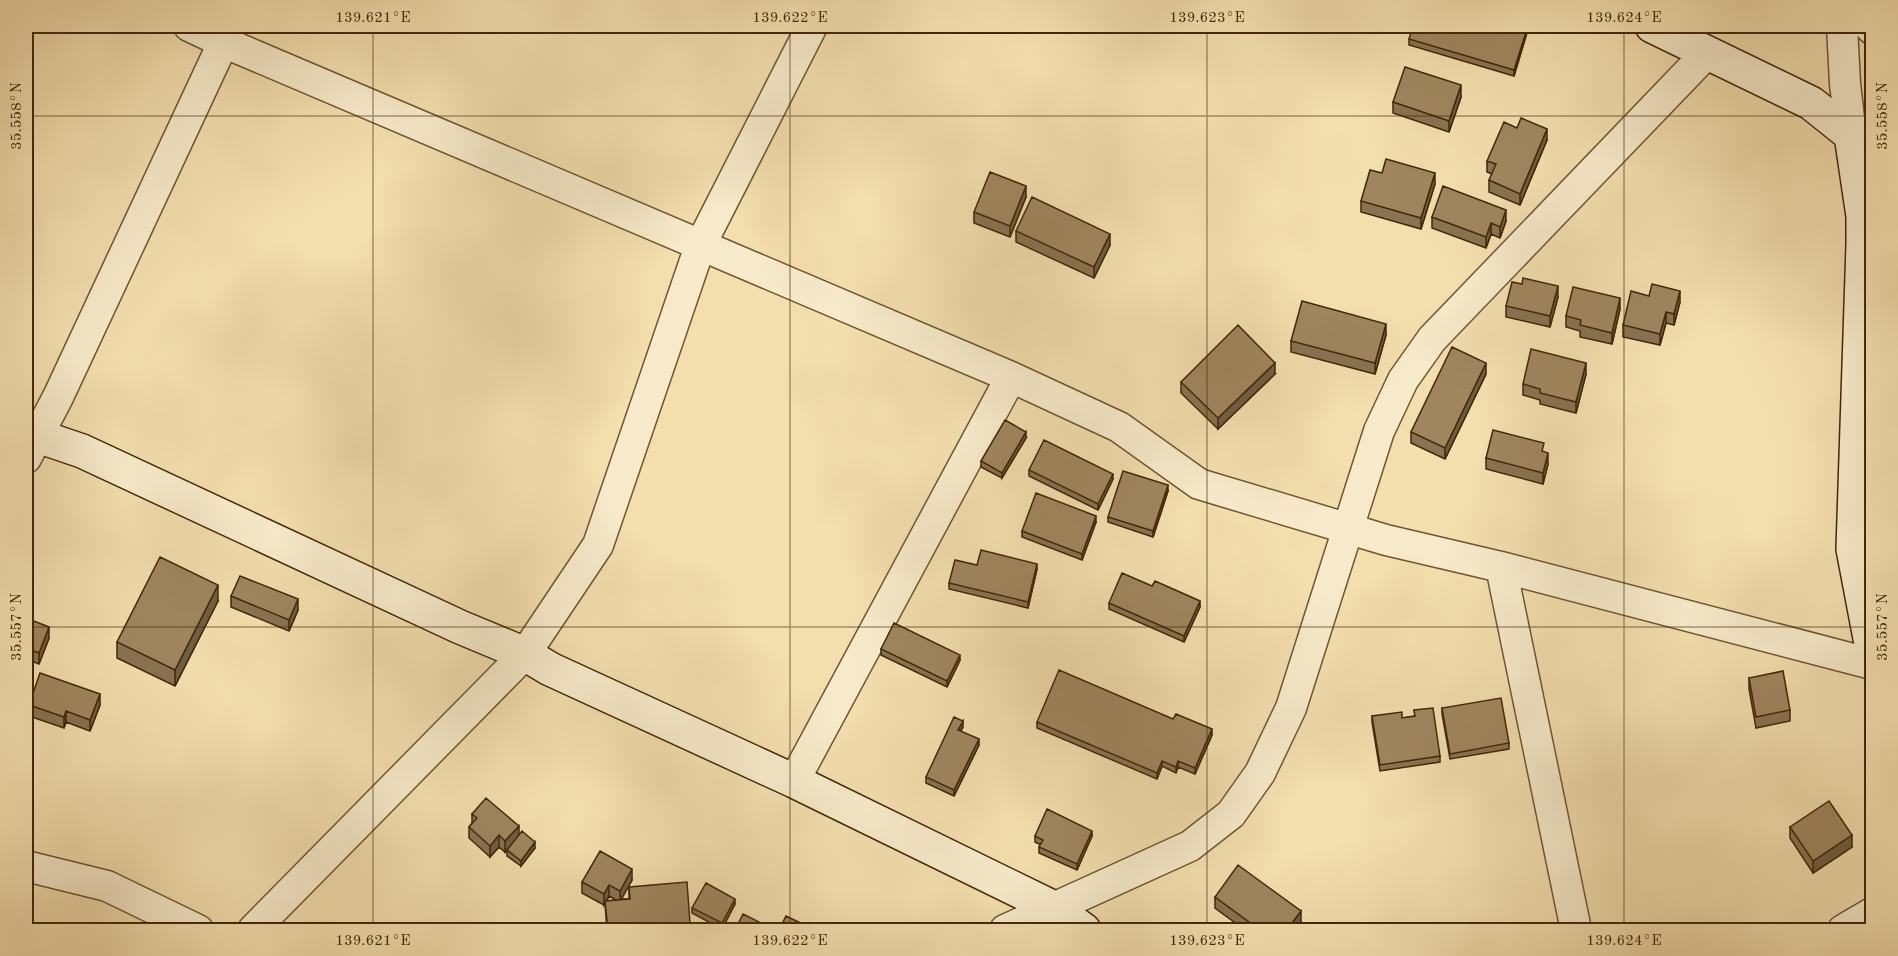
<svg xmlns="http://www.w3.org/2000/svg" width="1898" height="956" viewBox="0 0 1898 956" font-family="'Old Standard TT',serif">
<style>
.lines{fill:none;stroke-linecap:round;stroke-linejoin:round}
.street-casing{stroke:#6f5532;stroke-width:33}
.secondary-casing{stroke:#432709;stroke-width:36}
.street{stroke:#f7eaca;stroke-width:30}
.secondary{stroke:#f7eaca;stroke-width:33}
.wall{fill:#897352;stroke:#432709;stroke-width:1.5;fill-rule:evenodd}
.shaded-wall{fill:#6f5e42;stroke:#432709;stroke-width:1.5}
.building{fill:#9f865f;stroke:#432709;stroke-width:1.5}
.ticks{fill:none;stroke:#432709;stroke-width:1.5;stroke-opacity:0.45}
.neatline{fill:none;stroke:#432709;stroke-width:2}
.ticks-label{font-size:15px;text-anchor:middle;fill:#432709}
</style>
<rect width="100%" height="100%" fill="#f3deae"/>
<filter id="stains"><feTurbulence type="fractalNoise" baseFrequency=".00333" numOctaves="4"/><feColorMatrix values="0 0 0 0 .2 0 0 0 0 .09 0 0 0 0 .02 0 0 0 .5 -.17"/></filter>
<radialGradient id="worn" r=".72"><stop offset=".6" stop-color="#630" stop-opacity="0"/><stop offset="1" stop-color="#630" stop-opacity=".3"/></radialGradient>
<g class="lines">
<defs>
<path id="street" d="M189,26L223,42L1011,377L1119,427L1199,484L1386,540L1501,567L1872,664
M1842,26L1845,84L1851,135
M1869,26L1872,29
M26,458L58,397L231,26
M1501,567L1576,930
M794,781L1011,377
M26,866L107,886L198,930
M253,930L525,654L598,545L700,246L812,26
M1005,930L1190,846L1231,814L1260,773L1291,708L1379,431L1403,380L1432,339L1707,53
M1843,930L1872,913"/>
<path id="secondary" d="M1652,26L1811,103L1851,135L1863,216V244L1853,549L1872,649
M26,432L82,451L460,627L525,654L550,669L794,781L1054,908L1084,930"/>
</defs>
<!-- street casing -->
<use href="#street" class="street-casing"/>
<!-- secondary casing -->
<use href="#secondary" class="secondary-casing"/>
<!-- street -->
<use href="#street" class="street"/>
<!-- secondary -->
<use href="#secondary" class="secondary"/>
</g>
<!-- wall -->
<path class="wall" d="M1529,26L1514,76L1409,45V39Z
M1872,60V99L1867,72V61Z
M1461,97L1449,132L1393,113V102Z
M1547,140L1520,205L1489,192V180L1492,174L1487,172V161Z
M1382,173L1435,184L1421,229L1361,212V201Z
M1026,197L1010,237L974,223V212Z
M1432,217L1506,221L1500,238L1491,234L1486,248L1432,228Z
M1016,231L1110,245L1094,278L1016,242Z
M1522,284L1558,297L1550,327L1506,317V306Z
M1649,296L1680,302L1674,325L1666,323L1660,345L1623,337V325Z
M1620,309L1612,344L1580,337V331L1566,327V316Z
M1386,335L1375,374L1291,352V341Z
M1275,374L1218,429L1181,393V382Z
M1486,374L1445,459L1411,443V432Z
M1586,374L1576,413L1540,404V400L1523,395V384Z
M1026,438L1002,478L981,467V461Z
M1544,452L1548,464L1543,484L1486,469V458Z
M1029,470L1113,479L1098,510L1029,476Z
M1168,491L1153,537L1108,522V517Z
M1096,522L1082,560L1022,537V531Z
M977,565L1037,569L1028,608L949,589V583Z
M1152,586L1200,607L1184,642L1109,609V603Z
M231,596L298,610L289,631L231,607Z
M218,601L175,686L117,658V642Z
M26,618L49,638L39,664L26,659Z
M881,649L960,660L947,687L881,655Z
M1749,678L1790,710V721L1756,728L1749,689Z
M29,705H100L90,731L66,722L64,728L29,716Z
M1442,708L1509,743V749L1450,759L1442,714Z
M1414,710L1440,756V762L1380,771L1372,722V716L1402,718L1415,716Z
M1173,719L1212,735L1195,774L1178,767L1176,773L1162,766L1157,779L1037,728V722Z
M963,727L961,731L979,745L954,796L926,783V777Z
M472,814L519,835L535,848L521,866L507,856V851L505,852L499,847L490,857L469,838V827L472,823Z
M1790,827L1852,847L1813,873L1790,838Z
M1035,836H1092L1077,870L1039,853V847L1041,845L1035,842Z
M632,880L621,899H629V887L690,923V930H607L605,904L604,905L582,893V882ZM609,896L616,900L607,901Z
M1215,897L1301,922L1295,930H1245L1215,908Z
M735,904L722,929L692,913V908Z"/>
<!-- shaded-wall -->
<path class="shaded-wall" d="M1528,26H1529L1514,76V70Z
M1461,85V97L1449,132V121Z
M1547,129V140L1520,205V194Z
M1435,173V184L1421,229V218Z
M1026,186V197L1010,237V226Z
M1506,210V221L1500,238V227Z
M1491,223V234L1486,248V237Z
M1110,234V245L1094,278V267Z
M1558,286V297L1550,327V316Z
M1680,291V302L1674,325V314Z
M1620,298V309L1612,344V333Z
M1666,312V323L1660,345V334Z
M1386,324V335L1375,374V363Z
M1275,363V374L1218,429V418Z
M1486,363V374L1445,459V448Z
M1586,363V374L1576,413V402Z
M1026,432V438L1002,478V473Z
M1548,453V464L1543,484V473Z
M1113,474V479L1098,510V504Z
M1168,485V491L1153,537V531Z
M1096,516V522L1082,560V554Z
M1037,564V569L1028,608V602Z
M218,585V601L175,686V670Z
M298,599V610L289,631V620Z
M1200,601V607L1184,642V636Z
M49,627V638L39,664V653Z
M960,655V660L947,687V681Z
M100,694V705L90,731V720Z
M66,711V722L64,728V717Z
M963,721V727L958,735V730Z
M1212,729V735L1195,774V768Z
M979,739V745L954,796V790Z
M1162,761V766L1157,779V773Z
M1178,761V767L1176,773V767Z
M519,826V837L505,852V841Z
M1092,831V836L1077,870V864Z
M499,835V847L490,857V846Z
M1852,835V847L1813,873V861Z
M535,842V848L521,866V861Z
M632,869V880L620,902V891Z
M609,885V896L604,905V894Z
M735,899V904L722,929V923Z
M1301,911V922L1295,930H1287Z"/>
<!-- building -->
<path class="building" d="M1413,26H1528L1514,70L1409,39Z
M1872,60V88L1867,61Z
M1405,67L1461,85L1449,121L1393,102Z
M1521,118L1547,129L1520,194L1489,180L1496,164L1487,161L1504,122L1517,128Z
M1386,159L1435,173L1421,218L1361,201L1370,170L1382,173Z
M990,172L1026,186L1010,226L974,212Z
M1443,186L1506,210L1500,227L1491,223L1486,237L1432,217Z
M1032,197L1110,234L1094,267L1016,231Z
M1523,278L1558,286L1550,316L1506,306L1512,282L1522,284Z
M1652,284L1680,291L1674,314L1666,312L1660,334L1623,325L1631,291L1649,296Z
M1573,287L1620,298L1612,333L1580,325L1581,320L1566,316Z
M1302,301L1386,324L1375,363L1291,341Z
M1238,325L1275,363L1218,418L1181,382Z
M1452,347L1486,363L1445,448L1411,432Z
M1531,349L1586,363L1576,402L1540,393V389L1523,384Z
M1005,420L1026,432L1002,473L981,461Z
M1493,430L1544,443L1542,451L1548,453L1543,473L1486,458Z
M1044,440L1113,474L1098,504L1029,470Z
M1123,471L1168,485L1153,531L1108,517Z
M1036,493L1096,516L1082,554L1022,531Z
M981,550L1037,564L1028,602L949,583L955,560L977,565Z
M160,557L218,585L175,670L117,642Z
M1122,573L1152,586L1155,581L1200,601L1184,636L1109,603Z
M240,576L298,599L289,620L231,596Z
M26,618L49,627L39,653L26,648Z
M894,623L960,655L947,681L881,649Z
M1059,670L1173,719L1176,714L1212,729L1195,768L1178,761L1176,767L1162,761L1157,773L1037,722Z
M1783,671L1790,710L1756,717L1749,678Z
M40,673L100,694L90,720L66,711L64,717L29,705Z
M1501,698L1509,743L1450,754L1442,708Z
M1433,708L1440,756L1380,765L1372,716L1402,712V718L1415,716L1414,710Z
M954,717L963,721L958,730L979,739L954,790L926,777Z
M486,798L519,826L505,841L499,835L490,846L469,827L477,818L472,814Z
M1829,801L1852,835L1813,861L1790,827Z
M1047,809L1092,831L1077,864L1039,847L1043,840L1035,836Z
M522,831L535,842L521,861L507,850Z
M600,851L632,869L620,891L609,885L604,894L582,882Z
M1238,865L1301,911L1287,930H1281L1274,925L1270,930H1260L1215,897Z
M687,882L690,923L652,926L653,930H608L605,901L630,899L629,887Z
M706,883L735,899L722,923L692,908Z
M743,914L767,926L765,930H735Z
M786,916L813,929L812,930H779Z"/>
<!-- ticks -->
<path class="ticks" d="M373,26V930M790,26V930M1207,26V930M1624,26V930M26,116H1872M26,627H1872"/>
<!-- margin -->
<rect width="1898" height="956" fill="none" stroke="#f3deae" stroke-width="66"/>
<rect x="33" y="33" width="1832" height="890" class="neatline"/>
<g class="ticks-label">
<text x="373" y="22">139.621°E</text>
<text x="790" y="22">139.622°E</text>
<text x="1207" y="22">139.623°E</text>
<text x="1624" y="22">139.624°E</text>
<text transform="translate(16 116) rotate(-90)" y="5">35.558°N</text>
<text transform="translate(1882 116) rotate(-90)" y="5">35.558°N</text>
<text transform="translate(16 627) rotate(-90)" y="5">35.557°N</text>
<text transform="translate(1882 627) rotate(-90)" y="5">35.557°N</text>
<text x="373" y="945">139.621°E</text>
<text x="790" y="945">139.622°E</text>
<text x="1207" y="945">139.623°E</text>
<text x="1624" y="945">139.624°E</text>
</g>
<rect width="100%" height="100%" filter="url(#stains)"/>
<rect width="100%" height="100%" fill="url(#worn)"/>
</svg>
